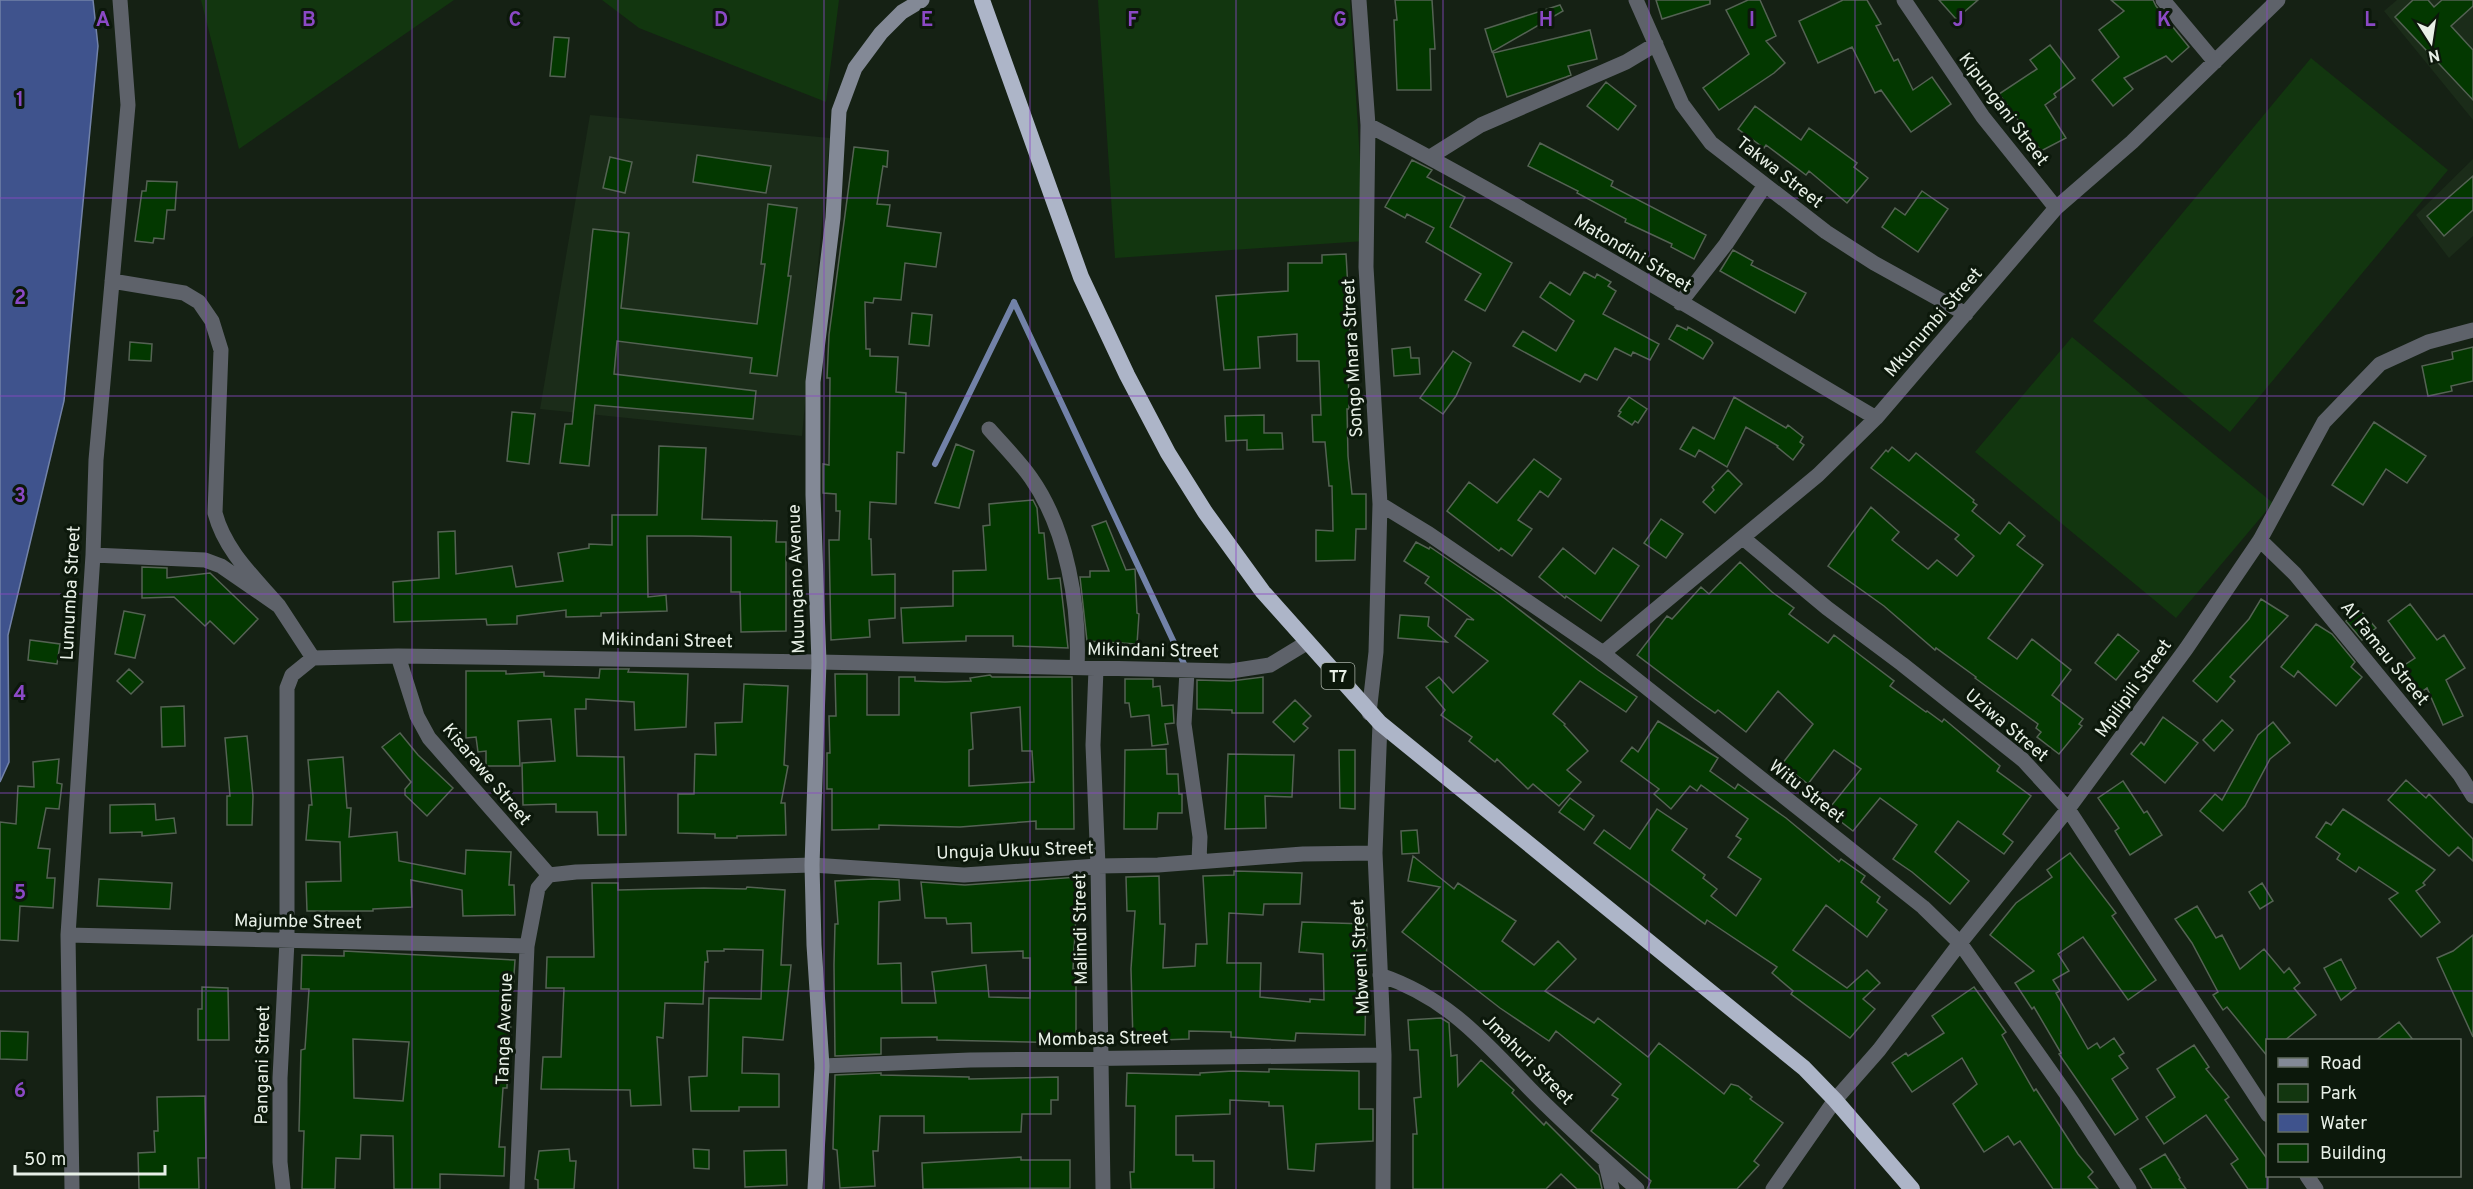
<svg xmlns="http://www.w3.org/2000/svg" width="2473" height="1189" viewBox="0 0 2473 1189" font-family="Overpass,sans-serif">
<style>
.built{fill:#1b2c19}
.green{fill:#12360f}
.water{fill:#3f538d;stroke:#7282a8;stroke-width:1.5}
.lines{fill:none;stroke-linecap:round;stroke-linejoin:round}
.stream{stroke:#7282a8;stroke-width:6}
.building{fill:#033800;stroke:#546253;stroke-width:1.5;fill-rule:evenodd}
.minor{stroke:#5e626a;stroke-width:15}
.secondary{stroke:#838996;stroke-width:15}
.trunk{stroke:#adb5c8;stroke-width:16}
.grid{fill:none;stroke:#8b49c5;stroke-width:1.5;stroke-opacity:0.55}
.labels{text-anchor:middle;stroke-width:6;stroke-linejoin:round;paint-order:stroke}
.shield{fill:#0c180b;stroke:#a6afa5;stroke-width:1.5}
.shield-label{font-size:16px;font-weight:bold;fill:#e8f0e7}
.street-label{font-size:18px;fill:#e8f0e7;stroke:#0c180b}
.grid-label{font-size:20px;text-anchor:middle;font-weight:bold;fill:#8b49c5;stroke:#0c180b;stroke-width:6;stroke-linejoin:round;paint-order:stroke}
</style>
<rect width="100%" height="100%" fill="#152114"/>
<!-- built -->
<path class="built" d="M2397,0H2473V120L2384,11Z
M590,115L830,138L802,436L540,409Z
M2473,159V236L2449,258L2416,215Z"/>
<!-- green -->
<path class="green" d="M201,0H454L239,149Z
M602,0H839L826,102L639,28Z
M1098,0H1350L1365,241L1115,258Z
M2311,58L2448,170L2230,432L2093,321Z
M2072,337L2273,503L2176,618L1975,452Z"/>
<!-- water -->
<path class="water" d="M0,0H93L98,46L64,401L8,635L9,762L0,782Z"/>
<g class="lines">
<!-- stream -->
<path class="stream" d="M1014,302L1186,668
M935,464L1014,302"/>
</g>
<!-- building -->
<path class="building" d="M1395,0H1432L1435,49H1430L1431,90H1397L1394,20H1397Z
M1656,0H1710V4L1662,19Z
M1748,0H1760L1776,36L1766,41L1785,63L1774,73L1719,110L1703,88L1749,54L1726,10Z
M1843,0H1867L1881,24L1876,26L1894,61L1898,59L1913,90L1932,77L1951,104L1911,132L1881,90L1875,93L1852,47L1818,63L1799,21Z
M1939,0H1978L1956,19Z
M2111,0H2153L2156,6L2189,47L2172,62L2166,56L2124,78L2133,89L2113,106L2092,80L2119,57L2099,30L2124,11Z
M2413,0H2428L2434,7L2442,0H2473V6L2451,26L2473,50V100L2395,17Z
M1560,5L1563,11L1492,52L1485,29Z
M1590,30L1597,59L1568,66L1571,75L1566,77L1507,97L1493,53Z
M554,37L569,38L565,77L550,76Z
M2050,45L2075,78L2054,94L2056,97L2045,105L2066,138L2041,151L1999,94L2037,69L2030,60Z
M1606,82L1636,106L1618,130L1587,106Z
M1755,106L1801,140L1809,128L1857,163L1854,167L1868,178L1847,203L1809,171L1806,175L1766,145L1764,148L1738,129Z
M1540,143L1613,181L1611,186L1706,235L1694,259L1671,247L1672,244L1625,222L1626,219L1577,193L1578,191L1528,166Z
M854,147L888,151L887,167L883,166L877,204L890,205L887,226L941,233L936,267L905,263L901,300L874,298L873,303L865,302L866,349H870V356L898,357L896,392L906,393L904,453L897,452L896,504L870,502L869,539H871L872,575L895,574V618L869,620L870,637L831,640L829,540H839L840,511H836V494L823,493V464L829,465L830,378H827L829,335Z
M697,155L771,166L766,193L693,182Z
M610,157L632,162L625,193L603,188Z
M1412,160L1432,170L1427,177L1465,197L1450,227L1512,263L1485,311L1465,300L1481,274L1426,242L1434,228L1407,214L1405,218L1385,207Z
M2473,176V210L2444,236L2427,216Z
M147,181L177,182L175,210H167L164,239L154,238L153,243L135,241L142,191H146Z
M1922,191L1948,209L1918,252L1882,227L1895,208L1905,215Z
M768,204L797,208L788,276H791L777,376L750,373L752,358L617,341L614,374L756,391L753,419L595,405L589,466L560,463L565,424H572L593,229L629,233L621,308L757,324L765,264H761Z
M1733,250L1753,261L1751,265L1806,293L1795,313L1720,271Z
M1346,254L1350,323L1348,360L1349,409H1347L1348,456L1352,494H1366V529H1356L1355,560L1316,561V530L1333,531L1332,486H1329L1325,442H1313L1312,415H1321L1319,361H1297V334L1258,337L1260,368L1224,370L1216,296L1288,291V263H1322V255Z
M1584,272L1595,278L1597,274L1611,282L1608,286L1616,291L1603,314L1659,344L1650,360L1633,352L1631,356L1615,348L1597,380L1585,374L1580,382L1513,346L1523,331L1556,351L1574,321L1540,297L1550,282L1570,295Z
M912,313L932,315L929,346L909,344Z
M1677,325L1687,330L1688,327L1711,340L1713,343L1703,359L1669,339Z
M130,342L152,344L151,361L129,360Z
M1410,347L1411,358H1419L1420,374L1394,376L1392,349Z
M2473,347V381L2451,386L2452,391L2428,396L2422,366L2453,359L2452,352Z
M1453,351L1471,363L1456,396L1443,414L1420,398Z
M1629,397L1647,409L1638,423L1635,421L1632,425L1618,416L1621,412L1619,411Z
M1734,397L1786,428L1788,425L1803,437L1800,442L1804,445L1793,460L1777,447L1778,446L1746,427L1727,467L1699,450L1695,457L1680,449L1693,427L1714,439Z
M512,412L535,414L529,464L507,461Z
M1264,415V433H1282L1283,449L1247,450V440L1226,441L1225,416Z
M2374,422L2426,456L2407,483L2386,469L2363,505L2332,485Z
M956,444L974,451L959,508L935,503Z
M659,446L706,448L702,519L777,521L776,542H786V631L741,632L740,592H731V537L692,536H647L648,597L666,595L667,611L601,613V616L566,617V610L517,616V624L487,625L486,619L394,622L393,582L439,578L438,532L455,531L456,574L512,566L516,587L563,581L558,553L589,548V544L612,545V515H657Z
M1892,447L1909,461L1916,453L1974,500L1973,502L1977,505L1972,511L2000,534L2009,522L2025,536L2017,545L2043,565L1988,638L2017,659L2032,639L2071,670L2052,695L2083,719L2079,724L2082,726L2059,754L2037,737L2041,732L2036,728L2038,724L1975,678L1976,677L1936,648L1935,650L1884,606L1828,566L1871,507L1899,532L1892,540L1928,569L1937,560L1957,576L1974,556L1955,539L1959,535L1871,468L1886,450L1888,452Z
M1534,459L1561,479L1548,497L1540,491L1518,520L1532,529L1512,556L1501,548L1499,551L1447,511L1469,482L1497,503Z
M1728,470L1742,484L1715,513L1703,502L1714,490L1712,487Z
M1033,500L1037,508L1039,533H1044L1048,579L1060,578L1068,648L1013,646V636H966V641L903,643L901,608L953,606V571L986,570L983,526L990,525L989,504Z
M1661,519L1683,534L1666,558L1644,543Z
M1106,521L1126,570L1135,569L1137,613L1139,614L1137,644L1087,641L1080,577H1090V571H1109L1092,526Z
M1416,542L1429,549L1430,547L1499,594L1598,670L1637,697L1626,712L1580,681L1553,714L1565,724L1564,725L1588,751L1567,770L1581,782L1559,806L1533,784L1528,789L1497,759L1495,762L1469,741L1472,737L1441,715L1445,710L1426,687L1439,677L1453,693L1488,661L1455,636L1467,619L1474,620L1425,583L1429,577L1404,561Z
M1563,548L1595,574L1613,548L1639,566L1601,621L1566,596L1565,598L1539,577Z
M1740,562L1772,592L1794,608L1789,614L1828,643L1834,635L1860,655L1894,681L1890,686L1926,712L1927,711L1942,722L1944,719L2000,766L1997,771L2031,796L2003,834L2013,842L2004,854L1958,821L1935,852L1969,881L1950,904L1912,872L1893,859L1917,825L1880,798L1853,831L1827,811L1861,769L1834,750L1808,784L1782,764L1813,724L1778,691L1746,732L1718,710L1715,713L1695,699L1637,655L1667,616L1672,619L1701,587L1709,594Z
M142,567L167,568V578L210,573L258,619L234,644L210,621L205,626L174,597L142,598Z
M2261,599L2288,616L2230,677L2235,681L2217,702L2193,681L2249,619Z
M2410,604L2437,640L2444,635L2465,668L2446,680L2463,716L2443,725L2427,688L2420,693L2403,666L2415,658L2388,621Z
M2360,610L2376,628L2362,640L2346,621Z
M124,611L145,615L135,658L115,654Z
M1400,615L1429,617L1428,626L1447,642L1398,638Z
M2316,624L2332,634L2355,662L2351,667L2362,677L2336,706L2298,671L2294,677L2281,667Z
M2118,634L2139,651L2116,680L2095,663Z
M30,640L60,644L57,664L28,660Z
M129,669L143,682L131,694L117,681Z
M600,669H629L628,672L688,674L686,727L635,730L634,702L586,699V709H575L577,756L624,757L626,835H598L597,812H556V804L523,805L522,763L555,761L551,719L518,721L520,766H486V751L478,752L476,737L466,738V671H506V674L544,672V676L599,678Z
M835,674H867V715H899V677H915V681L945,682L971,681L970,678L990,675L992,677H1072L1074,829H1036V821L960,827L879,825V829L832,830V789H827V753H830L829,716H836ZM1020,707L1022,751H1032L1034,782L969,786V750L973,749L971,713Z
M1263,677V713H1232V710L1197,709V680L1231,681Z
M1125,679H1153V687L1160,686L1162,706L1173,705L1174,723L1165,724L1168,744L1152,746L1149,715L1131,717L1129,703H1125Z
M744,684L788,686L784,765L788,766L781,803H785L786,835L737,836V838H715V834L678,833V794H694L695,754L716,755L715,723L742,722Z
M1295,700L1311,716L1303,724L1308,728L1294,742L1273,722Z
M184,706L185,746L162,747L161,707Z
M2163,717L2198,743L2165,783L2131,754L2141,742L2144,745Z
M2222,720L2233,730L2214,751L2203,740Z
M1658,721L1718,758L1710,771L1735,789L1738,784L1786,818L1839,862L1841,859L1865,876L1861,882L1880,897L1877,902L1887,910L1867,937L1826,905L1793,950L1847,988L1867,970L1880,983L1863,999L1875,1009L1850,1038L1791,994L1793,991L1772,973L1777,967L1707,920L1705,924L1594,843L1604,830L1630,849L1657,809L1687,829L1672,850L1705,875L1703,878L1717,889L1711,896L1736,916L1761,879L1728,857L1741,839L1736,836L1748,819L1701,785L1697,791L1690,786L1671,809L1654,794L1659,789L1621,761L1632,747L1638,752Z
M2273,722L2290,743L2270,759L2245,806L2223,831L2200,811L2215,794L2222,800L2258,735Z
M400,733L418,755L453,788L427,816L405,795V789L411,782L382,747Z
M247,736L253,796L252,825H227V796H230L225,738Z
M1166,749L1167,774H1178L1179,794H1182V813H1158L1157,829H1124L1125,750Z
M1339,750H1355V809L1340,808Z
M1228,754L1294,755L1292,797L1265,796L1266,828L1225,829Z
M343,757L347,808H351L349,837L397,832L399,861L465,874L466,850L511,852L509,885H514L515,915L463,916L462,890L411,880L412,907L373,909V911H307L306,882L341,881L340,842L306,840L309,805H312L308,760Z
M59,759L57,783L62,784L59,809L46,808L38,848L50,849L47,878H55L53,908L20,906L18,941L0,940V822L16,824L18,786L34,787L33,762Z
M2406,780L2426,798L2429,794L2473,839V861L2458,847L2449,856L2388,800Z
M2123,781L2144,813L2147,811L2162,835L2130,855L2115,831L2119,828L2098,798Z
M1570,798L1594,816L1584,830L1559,812Z
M155,804L156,820L174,818L176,833L142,836V832L110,833V805Z
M2343,809L2435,870L2423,883L2425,885L2416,891L2440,922L2421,937L2389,899L2398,893L2359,867L2356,872L2337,859L2340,854L2316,837L2326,822L2331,825Z
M1417,830L1419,853L1402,854L1401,831Z
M2070,853L2116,913L2112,916L2156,980L2128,1000L2083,937L2058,954L2069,971L2053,980L2060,991L2056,993L2088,1049L2097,1043L2100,1048L2114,1038L2124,1053L2119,1056L2128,1068L2112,1079L2138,1119L2115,1135L2059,1054L2061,1053L2034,1007L2032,1009L2015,983L2034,971L1990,935L2016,903L2052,877L2047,870Z
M1413,856L1454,889L1458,883L1516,921L1502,941L1534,965L1558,941L1576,959L1545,991L1594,1023L1598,1018L1648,1057L1659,1043L1724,1094L1731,1084L1738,1086L1752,1097L1750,1099L1783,1123L1754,1161L1759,1165L1737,1189H1647L1651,1181L1591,1131L1618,1099L1612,1095L1621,1084L1556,1031L1549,1041L1500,1008L1402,932L1440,887L1408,881Z
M1234,871L1302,873L1300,904H1264L1263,915L1229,913L1227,963H1261L1260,997L1310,1002V999L1324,1000L1323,954L1299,952L1302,922L1367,924L1365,1035L1296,1033L1295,1041L1231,1037V1032L1189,1031V1039L1133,1041L1131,969L1135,911H1127L1126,877L1159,876L1160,924H1165L1163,968L1195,966L1196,944H1207L1203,876L1234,875Z
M1078,877L1073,969H1076V1043L937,1040V1037L881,1038V1054L835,1056L834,965L835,924H838L835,881L873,879L899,880L900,900L879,902L878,964L901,963L902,1003H936L932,972L986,965L989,997L1030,998V958H1023V951L972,953L971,923L947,924L946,918H925L921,882L965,885Z
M99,879L172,883L170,909L97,906Z
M592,883H618V890L704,888L746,889L747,887L785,890L781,965H791L783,1040L743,1037L742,1073L779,1074V1107H739V1111H691L689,1077L707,1076L709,998L761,999L763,950L724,949V951H707L708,962H705L703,1004L665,1003L663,1038L657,1037L661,1105L631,1106L630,1090L541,1089L543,1057H561L564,988H546L547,957H594Z
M2262,883L2273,901L2260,909L2249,892Z
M2197,906L2216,938L2222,935L2240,969L2264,949L2284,973L2289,968L2300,983L2294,988L2316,1015L2284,1041H2268V1057L2227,1007L2223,1010L2213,995L2218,992L2192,943L2175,919Z
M2473,935V1037L2437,958L2453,951Z
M344,951L515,960L512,1004L510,1003L511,1039H508L507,1088H503L499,1147H505L504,1176L440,1174V1189H394L393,1136L361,1135L360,1159L336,1158L335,1189H302L304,1131H299L301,1050L305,1049L309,989H301L302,955L344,956ZM353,1039L409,1042L403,1101L354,1098Z
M2341,959L2356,988L2341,1000L2324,968Z
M202,987L228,988L229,1040H198V1009H202Z
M1974,987L2006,1032L2002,1035L2034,1091L2036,1089L2078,1154L2093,1172L2088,1177L2098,1189H2053L2020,1141L2014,1145L2008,1136L1984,1152L1953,1104L1977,1084L1962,1058L1912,1092L1892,1063L1906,1053L1908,1056L1944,1033L1932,1016Z
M1441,1018L1449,1023L1451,1056L1457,1055L1458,1086L1481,1060L1514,1090L1512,1093L1544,1125L1546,1122L1599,1175L1602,1189H1577L1561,1174L1546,1189H1413V1134H1417L1414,1098L1421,1097L1418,1050H1410L1408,1020Z
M2399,1022L2414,1041H2375Z
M0,1031L28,1032L27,1060L0,1059Z
M2194,1045L2209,1067L2206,1069L2229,1097L2225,1100L2268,1160V1189H2248L2231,1164L2238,1159L2206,1115L2164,1144L2146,1117L2175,1097L2157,1069Z
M1269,1069L1359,1071V1109H1373V1141L1316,1144L1314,1171L1288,1169L1283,1106H1269V1102L1230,1100V1114L1176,1116V1155H1193V1161H1214V1189H1131L1130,1172H1134L1135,1106H1126L1127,1073L1200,1075V1073L1233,1071L1269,1072Z
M881,1073V1075L969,1077V1079L1058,1077V1100H1051V1114H1022L1021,1132L924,1133V1116H880L878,1151H873L875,1186L840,1188L837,1150L833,1149L835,1075Z
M205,1096L206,1158H198L199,1189H139L138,1153L155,1152L154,1131H158L157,1097Z
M569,1149L570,1161H576L574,1189H538V1180L535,1179L539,1151Z
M693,1149L709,1150V1169L694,1168Z
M786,1150L787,1185L745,1187L744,1151Z
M2165,1154L2180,1178L2179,1179L2186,1189H2152L2140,1169Z
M1021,1157V1160H1070V1188L923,1189L922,1163Z"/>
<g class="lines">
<!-- minor -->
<path class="minor" d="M1359,0L1368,125L1366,267L1380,504L1376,652L1369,713
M1636,0L1682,104L1711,143L1826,232L1874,263L1966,314
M1904,0L1983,117L2056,208
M2163,0L2215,62
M1368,125C1541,215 1708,319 1876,418
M1430,157L1481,125L1626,62L1656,44
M112,281L184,293L199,302L212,321L221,350L215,513C225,551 254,577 279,606
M1680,303L1726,244L1765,185
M989,429C1003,445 1019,461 1031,478C1067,529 1080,607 1077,668
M1380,504L1429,534L1603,653L1923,907L1960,943L2072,1102L2129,1189
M1743,538L1827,608L1902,664L2023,760L2068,809L2268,1115
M2260,540L2295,574L2460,775L2473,796
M93,555L205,560L221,566L279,606L313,658
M1603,653L1818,475L1876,418L2056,208L2132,142L2278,0
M398,656L417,716L429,738L549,875
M1096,669L1093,745L1098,866L1103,1189
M1187,671L1184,724L1200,837L1199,861
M1380,723L1375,853L1384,1055L1383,1189
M549,875L576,872L812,865L964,875L1098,866L1158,865L1303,854L1375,853
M68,935L527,946
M1380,975C1448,998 1483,1040 1530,1089C1564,1124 1601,1156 1637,1189
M822,1066L970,1060L1384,1055
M1605,1160L1612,1189
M2307,1176L2316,1189
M72,1189L68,935L93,555L96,460L128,105L120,0
M283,1189L280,1162V1078L287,941V688L292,675L313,658L398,656L819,662L1231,671L1270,665L1308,642
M517,1189L527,946L538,888L549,875
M1773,1189L1835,1100L1879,1050L1960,943L2068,809L2186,649L2260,540L2324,422L2380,364L2428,342L2473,330"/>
<!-- secondary -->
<path class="secondary" d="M815,1189L822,1066L814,945L812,865L819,662L813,495V382L833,218L839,111L855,68L881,33L902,12L922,0"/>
<!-- trunk -->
<path class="trunk" d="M982,0L1081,277L1127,375L1168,453L1205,512L1263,592L1380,723L1804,1068L1835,1100L1912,1189"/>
</g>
<!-- grid -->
<path class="grid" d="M206,0V1189M412,0V1189M618,0V1189M824,0V1189M1030,0V1189M1236,0V1189M1443,0V1189M1649,0V1189M1855,0V1189M2061,0V1189M2267,0V1189M0,198H2473M0,396H2473M0,594H2473M0,793H2473M0,991H2473"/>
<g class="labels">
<!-- shield labels -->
<rect class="shield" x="1321.5" y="663" width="33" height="26" rx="4.5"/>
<g class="shield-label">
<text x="1338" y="682">T7</text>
</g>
<!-- street labels -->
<g class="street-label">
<text transform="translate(2004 109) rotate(53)" y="6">Kipungani Street</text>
<text transform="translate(1780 172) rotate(38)" y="6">Takwa Street</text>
<text transform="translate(1633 253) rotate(31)" y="6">Matondini Street</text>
<text transform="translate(1933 322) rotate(-49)" y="6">Mkunumbi Street</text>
<text transform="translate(1352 358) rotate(-93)" y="6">Songo Mnara Street</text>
<text transform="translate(796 579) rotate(-92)" y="6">Muungano Avenue</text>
<text transform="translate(70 593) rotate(-87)" y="6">Lumumba Street</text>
<text transform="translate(667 640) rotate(1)" y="6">Mikindani Street</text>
<text transform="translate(1153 650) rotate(1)" y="6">Mikindani Street</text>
<text transform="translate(2385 653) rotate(51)" y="6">Al Famau Street</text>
<text transform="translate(2133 688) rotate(-54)" y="6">Mpilipili Street</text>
<text transform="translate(2007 725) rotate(40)" y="6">Uziwa Street</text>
<text transform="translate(487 774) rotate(50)" y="6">Kisarawe Street</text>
<text transform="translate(1807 791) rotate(38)" y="6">Witu Street</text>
<text transform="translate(1015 850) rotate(-2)" y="6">Unguja Ukuu Street</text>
<text transform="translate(298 921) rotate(1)" y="6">Majumbe Street</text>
<text transform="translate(1080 929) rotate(-91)" y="6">Malindi Street</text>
<text transform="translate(1360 957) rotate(-93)" y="6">Mbweni Street</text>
<text transform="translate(504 1029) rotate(-88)" y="6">Tanga Avenue</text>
<text transform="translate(1103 1038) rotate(-1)" y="6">Mombasa Street</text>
<text transform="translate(1528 1059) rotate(45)" y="6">Jmahuri Street</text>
<text transform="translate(262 1065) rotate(-89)" y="6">Pangani Street</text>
</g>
</g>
<g class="grid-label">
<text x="103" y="26">A</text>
<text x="309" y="26">B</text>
<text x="515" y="26">C</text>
<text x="721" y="26">D</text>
<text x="927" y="26">E</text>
<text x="1133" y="26">F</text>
<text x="1340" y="26">G</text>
<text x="1546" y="26">H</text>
<text x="1752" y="26">I</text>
<text x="1958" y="26">J</text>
<text x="2164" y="26">K</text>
<text x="2370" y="26">L</text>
<text x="20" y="106">1</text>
<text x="20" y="304">2</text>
<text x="20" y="502">3</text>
<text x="20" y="700">4</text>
<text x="20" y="899">5</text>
<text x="20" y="1097">6</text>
</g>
<!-- legend -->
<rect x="2266" y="1039" width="195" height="138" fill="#0c180b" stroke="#646e63" stroke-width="1.5"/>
<rect x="2278" y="1058" width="30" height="9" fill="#838996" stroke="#646e63" stroke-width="1.5"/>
<text x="2320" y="1069" font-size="18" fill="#e8f0e7">Road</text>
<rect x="2278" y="1084" width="30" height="18" fill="#12360f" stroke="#646e63" stroke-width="1.5"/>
<text x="2320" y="1099" font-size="18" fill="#e8f0e7">Park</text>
<rect x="2278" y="1114" width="30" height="18" fill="#3f538d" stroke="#646e63" stroke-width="1.5"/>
<text x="2320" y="1129" font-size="18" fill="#e8f0e7">Water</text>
<rect x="2278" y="1144" width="30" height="18" fill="#033800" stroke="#646e63" stroke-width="1.5"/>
<text x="2320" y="1159" font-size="18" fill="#e8f0e7">Building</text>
<!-- north arrow -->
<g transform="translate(2431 42) rotate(168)" stroke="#0c180b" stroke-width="4.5" paint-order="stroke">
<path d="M0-4.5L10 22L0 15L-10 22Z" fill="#e8f0e7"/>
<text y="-9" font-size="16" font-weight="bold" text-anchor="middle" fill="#e8f0e7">N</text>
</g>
<!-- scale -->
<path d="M15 1165v9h150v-9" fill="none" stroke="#e8f0e7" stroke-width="3"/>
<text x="24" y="1165" font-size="18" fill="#e8f0e7" stroke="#0c180b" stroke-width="4.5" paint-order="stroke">50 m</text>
</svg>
